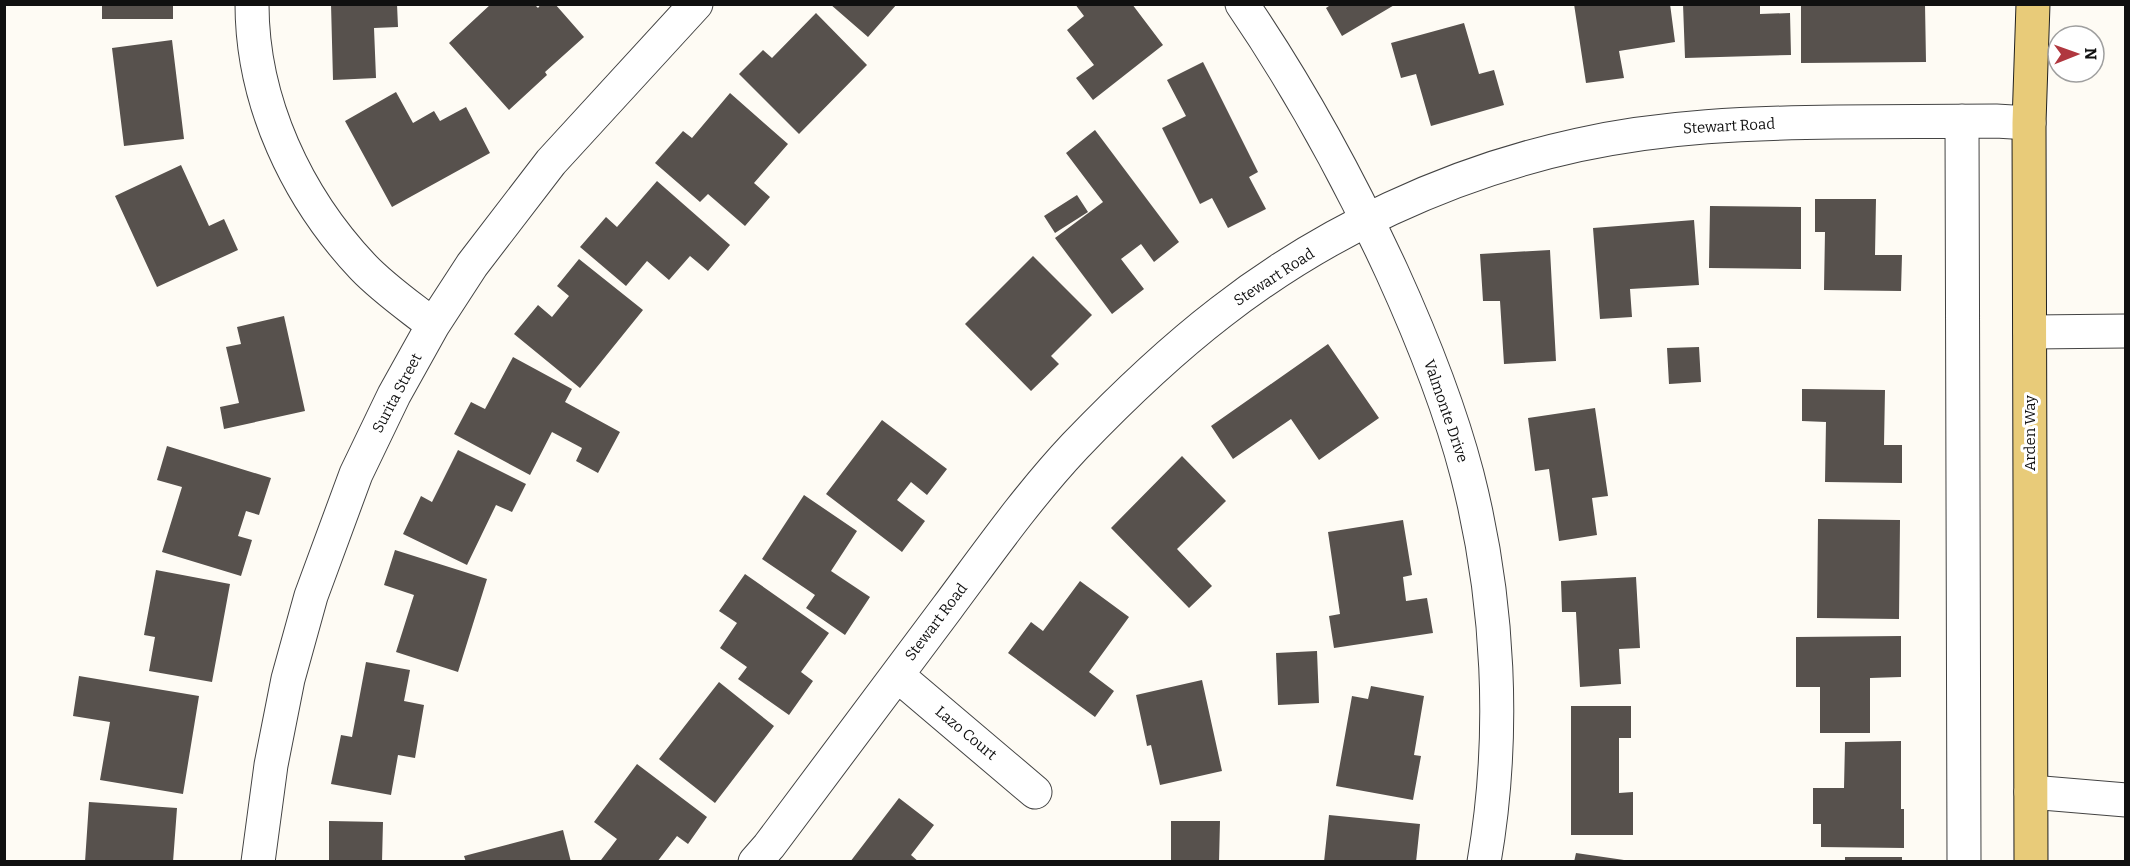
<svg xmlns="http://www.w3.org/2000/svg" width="2130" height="866" viewBox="0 0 2130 866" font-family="Bitter,serif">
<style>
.building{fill:#57514d}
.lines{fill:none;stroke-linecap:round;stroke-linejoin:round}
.minor-casing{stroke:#434343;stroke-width:35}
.major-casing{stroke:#212121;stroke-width:35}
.minor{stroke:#fff;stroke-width:33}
.major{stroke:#e8cb79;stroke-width:33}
.labels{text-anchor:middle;stroke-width:6;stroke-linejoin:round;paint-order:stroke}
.street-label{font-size:15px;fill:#101010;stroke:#fff}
</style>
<rect width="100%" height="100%" fill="#fefbf4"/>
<!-- building -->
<path class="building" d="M102,4H173V19H102Z
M331,4H397L398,27L374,28L376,78L333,80Z
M491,4H534L538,8L541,4H555L584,37L545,72L547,75L509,110L449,43Z
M830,4H897L868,37Z
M1075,4H1132L1163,45L1093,100L1076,78L1094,65L1067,30L1084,16Z
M1332,4H1396L1342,36L1326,8Z
M1574,4H1670L1675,42L1619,51L1624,78L1586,83Z
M1683,4H1760V14L1790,13L1791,55L1685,58Z
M1801,4H1925L1926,62L1801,63Z
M816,13L867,65L799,134L739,74L763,50L772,58Z
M1464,23L1479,74L1494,70L1504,105L1431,126L1416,74L1401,78L1391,43Z
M172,40L184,139L124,146L112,48Z
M1203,62L1258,172L1249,177L1266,209L1228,228L1212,198L1200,204L1162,128L1186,116L1167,80Z
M396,92L413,123L434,111L440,121L466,107L490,153L392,207L345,121Z
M730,93L788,144L754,183L770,197L745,226L708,194L700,202L655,163L683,131L692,138Z
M1095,130L1179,242L1154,262L1141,244L1121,259L1144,289L1112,314L1055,238L1103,202L1066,153Z
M181,165L209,226L224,219L238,250L157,287L115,196Z
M657,181L730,245L708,271L690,256L669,280L647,261L626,286L580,247L606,217L617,227Z
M1077,195L1088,212L1055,233L1044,216Z
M1815,199H1876L1875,255H1902L1901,291L1824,290L1825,232H1815Z
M1710,206L1801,207V269L1709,268Z
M1694,220L1699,285L1630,289L1632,317L1600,319L1593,228Z
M1550,250L1556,361L1504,364L1500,301H1483L1480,254Z
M1033,256L1092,315L1051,356L1059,364L1031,391L965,324Z
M579,259L643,310L580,388L514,334L538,305L552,317L569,296L557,286Z
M284,316L305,411L224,429L220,407L239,403L226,347L241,344L237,327Z
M1328,344L1379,418L1319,460L1291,419L1233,459L1211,426Z
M1699,347L1701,382L1669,384L1667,348Z
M513,357L572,389L565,402L620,432L598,473L576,461L582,448L552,432L530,475L454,434L471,402L485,409Z
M1802,389L1885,390L1884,445H1902V483L1825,482L1826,422L1802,421Z
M1595,408L1608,496L1592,498L1597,535L1559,541L1549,469L1535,471L1528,418Z
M882,420L947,469L927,495L911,482L897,500L925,521L902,552L826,494Z
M167,446L271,478L259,515L246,511L238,536L252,540L241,576L162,552L182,487L157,480Z
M458,450L526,484L512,512L496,505L467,565L403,534L421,496L432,502Z
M1182,456L1226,501L1177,549L1212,586L1189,608L1111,528Z
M804,495L857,531L831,571L870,597L845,635L806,608L815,595L762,559Z
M1818,519L1900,520L1899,619L1817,618Z
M1403,520L1412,575L1403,577L1406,601L1427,598L1433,633L1334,648L1329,616L1340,614L1328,532Z
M395,550L487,579L458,672L396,652L414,595L384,585Z
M156,570L230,584L212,682L149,671L155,637L144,635Z
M745,574L829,633L801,672L813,681L789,715L738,679L747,667L720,648L737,623L719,611Z
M1636,577L1640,648L1619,649L1621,684L1580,687L1576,612H1562L1561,581Z
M1080,581L1129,617L1089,672L1114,691L1095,717L1008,653L1031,622L1043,631Z
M1901,636V677L1870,678V733H1820V687H1796V637Z
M1317,651L1319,703L1278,705L1276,653Z
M366,662L410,670L404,701L424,705L415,758L398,755L391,795L331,784L341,735L352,737Z
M79,676L199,696L183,794L100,780L110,722L73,716Z
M1202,680L1222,771L1160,785L1151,745L1147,746L1136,695Z
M719,682L774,726L715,803L659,759Z
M1371,686L1424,696L1414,755L1421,756L1413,800L1336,786L1352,696L1368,699Z
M1571,706H1631V738H1619V793L1633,792V835H1571Z
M1901,741V809H1904V848L1821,847V824H1813V788H1844L1845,742Z
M637,764L707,817L688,844L677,836L657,862H603L601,860L617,839L594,822Z
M899,798L934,825L911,855L919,862H850Z
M89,802L177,808L173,862H85Z
M1329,815L1420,824L1416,862H1324Z
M329,821L383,822L382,862H329Z
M1171,821H1220L1219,862H1171Z
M563,830L571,862H466L464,856Z
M1576,853L1624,860V862H1574Z
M1845,857H1902V862H1845Z"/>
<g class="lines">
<defs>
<path id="minor" d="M252,4C252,102 297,197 363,267C384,289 409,306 433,325
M1242,4C1300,89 1349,179 1392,272C1422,338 1449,405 1467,474C1499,599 1506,735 1484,862
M1962,121L1964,862
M2030,332L2126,331
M897,675L1035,792
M2031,792L2126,800
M258,862L271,765L288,679L311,596L356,474L394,395L433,325L472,265L551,162L696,4
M755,862L769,846C828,766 888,687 947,608C988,553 1028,496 1075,446C1121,398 1169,352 1221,312C1325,231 1450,173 1578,145C1664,126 1749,123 1836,122C1890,122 1943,121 1996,121L2029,123"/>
<path id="major" d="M2031,862L2029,123L2033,4"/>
</defs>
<!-- minor casing -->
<use href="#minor" class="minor-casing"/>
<!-- major casing -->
<use href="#major" class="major-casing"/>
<!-- minor -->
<use href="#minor" class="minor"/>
<!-- major -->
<use href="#major" class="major"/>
</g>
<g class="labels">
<!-- street labels -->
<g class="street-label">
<text transform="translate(1729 126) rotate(-3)" y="5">Stewart Road</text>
<text transform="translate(1274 277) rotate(-33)" y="5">Stewart Road</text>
<text transform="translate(397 393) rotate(-62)" y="5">Surita Street</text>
<text transform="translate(1446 411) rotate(71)" y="5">Valmonte Drive</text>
<text transform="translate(2030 433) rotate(-90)" y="5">Arden Way</text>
<text transform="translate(936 622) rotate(-53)" y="5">Stewart Road</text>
<text transform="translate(966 733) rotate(40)" y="5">Lazo Court</text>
</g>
</g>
<!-- border -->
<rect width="2130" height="866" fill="none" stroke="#101010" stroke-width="12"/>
<!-- north arrow -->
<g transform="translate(2076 54) rotate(89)"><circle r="28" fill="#ffffff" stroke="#9f9f9f" stroke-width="1.5"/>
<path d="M0-4.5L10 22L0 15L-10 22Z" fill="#b0373f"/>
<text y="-9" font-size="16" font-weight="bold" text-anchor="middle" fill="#101010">N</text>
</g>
</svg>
